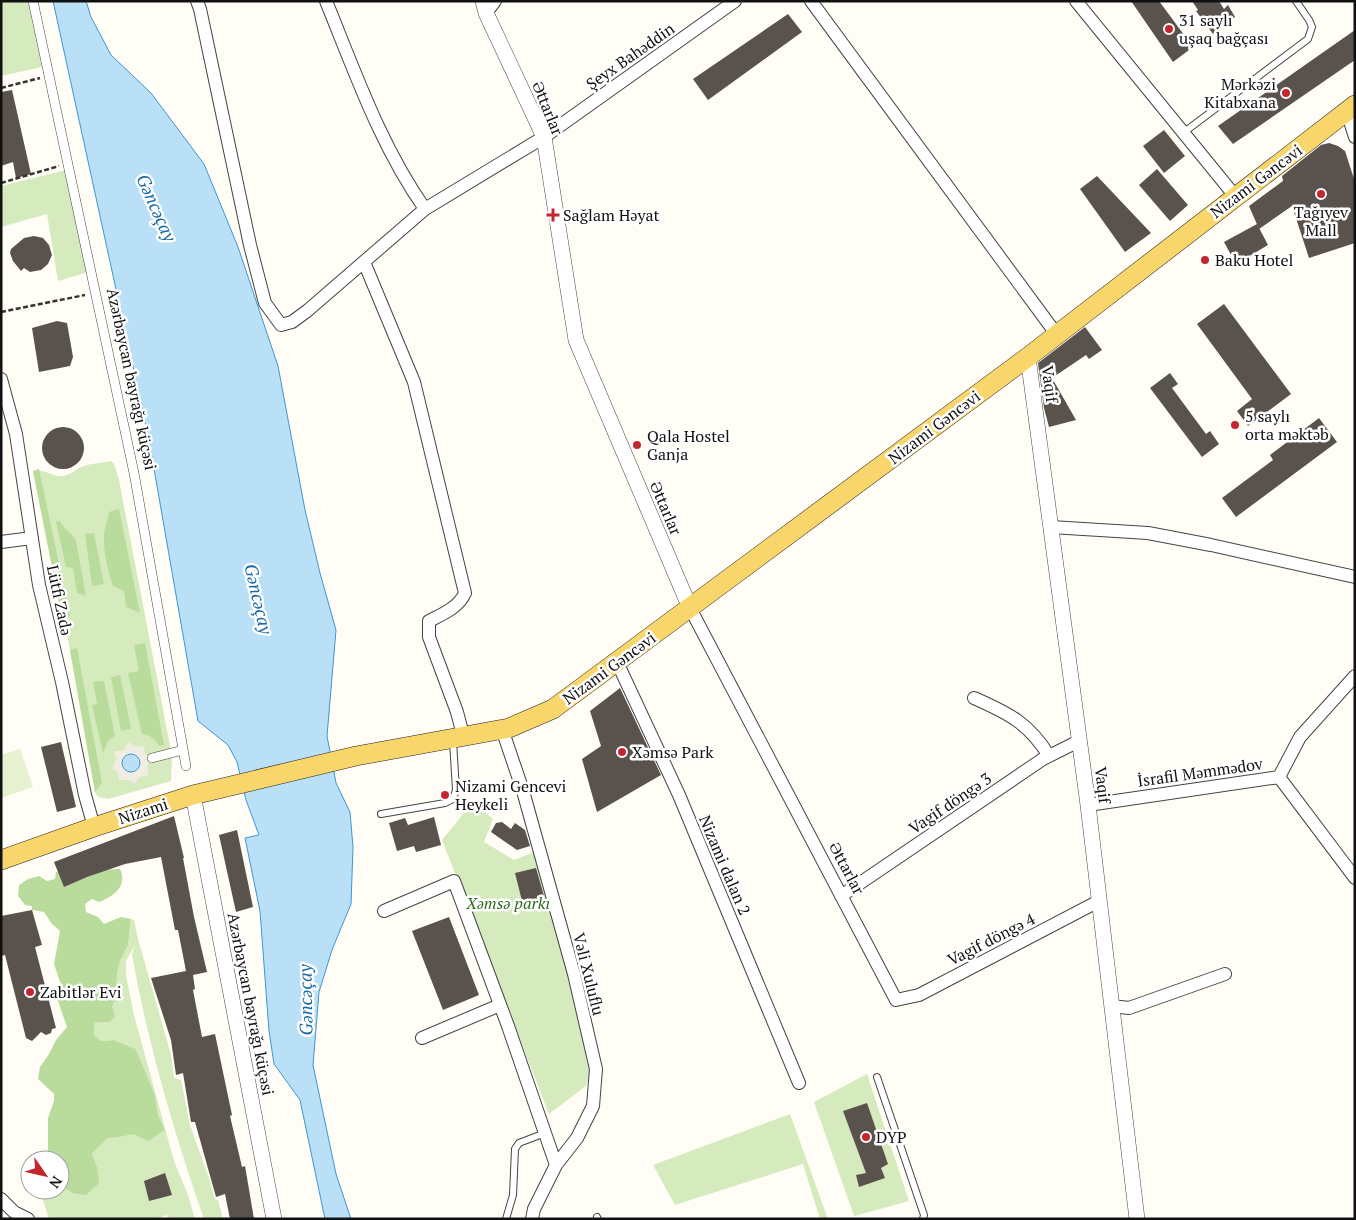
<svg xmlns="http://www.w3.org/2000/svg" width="1356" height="1220" viewBox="0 0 1356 1220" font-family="'PT Serif',serif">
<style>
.green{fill:#d5ebbd}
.forest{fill:#b9dc9c}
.pitch{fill:#e6f2cf}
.plaza{fill:#f1ede2}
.water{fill:#b9e0f7;stroke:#3f96cf}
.building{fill:#5a524d}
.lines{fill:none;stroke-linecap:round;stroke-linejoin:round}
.service-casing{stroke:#444;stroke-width:8}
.pedestrian-casing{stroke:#444;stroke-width:10}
.minor-casing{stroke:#444;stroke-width:14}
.tertiary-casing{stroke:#444;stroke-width:16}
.primary-casing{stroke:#222;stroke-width:20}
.path{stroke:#333;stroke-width:2.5;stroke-dasharray:5 2.5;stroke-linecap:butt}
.service{stroke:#fff;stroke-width:6}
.pedestrian{stroke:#fff;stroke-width:9}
.minor{stroke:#fff;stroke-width:12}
.tertiary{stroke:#fff;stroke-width:15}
.primary{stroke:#f9d66b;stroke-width:19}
.poi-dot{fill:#c4262e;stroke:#fff;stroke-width:2}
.labels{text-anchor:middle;stroke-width:5;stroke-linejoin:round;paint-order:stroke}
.poi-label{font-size:16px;fill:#111;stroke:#fff;text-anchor:start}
.street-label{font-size:16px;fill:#111;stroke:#fff}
.park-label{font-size:16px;font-style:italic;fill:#2f6b1f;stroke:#fff}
.water-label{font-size:18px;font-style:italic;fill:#1768a6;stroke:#fff}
</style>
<rect width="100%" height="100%" fill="#fffdf5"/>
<!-- green -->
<path class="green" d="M1,1H29L42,67L1,76Z
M66,170L88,272L58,281L47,214L1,227V186Z
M111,461L114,464L119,480L172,756L171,781L108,799L98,797L95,792L70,650L33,471C45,468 51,477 63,476C71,475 77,468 84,466C92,463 103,463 111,461Z
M473,802L493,819L484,842L514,860L534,852L555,925L592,1069L586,1086L549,1114L442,840Z
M131,919L134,920L138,939L171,1055L174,1078L181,1080L190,1125L209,1178L215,1199L218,1200L223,1219H204C174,1133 148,1044 132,955L135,945L126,961V975L134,1015L174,1161L188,1195L195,1219H169L167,1215L156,1219H49L40,1190H60V1185L72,1193L97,1167L92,1154L107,1137L165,1130L158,1115L155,1095L136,1049L114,1040L101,1041L94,1035L93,1023L110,1022L112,1007L116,997L117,973L120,961L128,945Z
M867,1074L909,1201L854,1216L814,1102Z
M790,1114L828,1219H820L803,1164L675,1205L653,1165Z"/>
<!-- forest -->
<path class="forest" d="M39,469L70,616L62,618L33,471Z
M119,509L140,613L126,607L124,591L113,586C108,572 103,550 104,535C104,529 108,520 109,512Z
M60,521C64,530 73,533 76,541L86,596L77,593L73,568L66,567L56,522Z
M94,533L104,584L92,586L85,534Z
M145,643L164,745L159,746C155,739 151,735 142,734L128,673L139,671L134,645Z
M77,648L102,783L95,792L70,650Z
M120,675L131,729L121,731L111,677Z
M104,681L115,736L108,741L103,753L92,705L97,704L93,682Z
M120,869C128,886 114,896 99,902L92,899L85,904L86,912L98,917L104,924L121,917L131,919L128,945L120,961L117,973L116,997L112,1007L115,1016L110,1022L94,1023V1035L101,1041L114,1040L136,1049L155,1095L158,1115L165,1130L148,1141L134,1134L118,1137L107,1138L92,1154L97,1167L99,1183L86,1195L72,1193L60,1185V1160H42L48,1150V1118L54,1101V1094L38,1079L40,1067L49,1054L56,1040L67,1027L57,998L61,985L54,964L60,931L52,924L44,912L32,910V906L25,905L18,896L19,885L28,879L39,876L47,881L55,879L56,872Z"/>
<!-- pitch -->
<path class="pitch" d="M20,749L33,787L1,798V755Z"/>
<!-- plaza -->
<path class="plaza" d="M128,742L136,747L144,746L145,754L152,758L147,766L149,775L139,777L135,784L128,780H119L118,773L112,768L116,760L114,751H123Z"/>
<!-- water -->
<path class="water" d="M53,1H86L91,17L111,55L151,93L204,164L238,247L278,366L305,510L320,573L336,630L327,736L336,783L350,812L353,847L351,904L332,950L319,992L313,1065L336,1174L351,1219H325L300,1100L274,1064L269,1031L260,911L245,838L259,835L246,800L237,762L228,745L198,721L149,440Z
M122 763a9 9 0 1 1 18 0a9 9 0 1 1-18 0Z"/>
<!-- building -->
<path class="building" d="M1131,1H1159L1193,47L1173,62Z
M1192,1H1219L1224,9L1228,5L1235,17L1213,34L1196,11L1198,10Z
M788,14L802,32L708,100L693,79Z
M1355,30V60L1233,144L1218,126Z
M12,90L31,174L16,178L13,162L1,166V92Z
M1164,130L1185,156L1164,173L1143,146Z
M1329,143L1338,146L1345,151L1355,182V243L1309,258L1292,206L1259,229L1249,206L1283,181L1282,176L1321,145Z
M1157,169L1188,205L1170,221L1139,185Z
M1097,176L1151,233L1125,252L1080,189Z
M1257,224L1268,245L1236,264L1224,242Z
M34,236L43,238L49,245L52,255L48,264L41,270L30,272L24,268L21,271L13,261L10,253L11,249L24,238Z
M1224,304L1291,394L1248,426L1237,411L1252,399L1197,324Z
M57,321L67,323L73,357L70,366L39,372L32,328Z
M1085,327L1102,350L1089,359L1086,355L1052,378L1076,420L1049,427L1044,408L1038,363Z
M1170,373L1178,384L1172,388L1206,434L1210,431L1219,444L1202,457L1150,388Z
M1319,418L1337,442L1236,517L1222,498L1273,460L1270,455Z
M42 448a21 21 0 1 1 42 0a21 21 0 1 1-42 0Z
M620,688L661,775L597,812L582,759L601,746L590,711Z
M61,742L76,807L57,812L41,747Z
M174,816L184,858H183L194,917L207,972L193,975L195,989L193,990L202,1037L215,1034L232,1115L230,1116L242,1167L245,1166L254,1219H230L225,1194L216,1197L195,1122H191L183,1073L176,1075L171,1040L151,978L186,971L178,930H175L161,857L125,864L87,877L64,887L54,862Z
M434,817L441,845L416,852L414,846L397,851L389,823L405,818L408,825Z
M502,822L511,829L515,823L525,830L530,846L517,850L491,832L496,823Z
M237,830L253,907L236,912L219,835Z
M536,868L546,903L524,909L515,873Z
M32,910L42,945L35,947L56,1028L52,1029L51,1033L46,1035L41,1032L32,1041L26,1038L5,955L1,956V916Z
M449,917L479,995L443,1010L412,931Z
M867,1103L888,1164L881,1168L885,1178L859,1187L856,1175L866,1173L843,1111Z
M165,1173L172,1195L149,1201L144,1181Z"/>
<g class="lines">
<defs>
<path id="service" d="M1183,133L1308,39L1312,27L1309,20L1296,1
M381,814L445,803L453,799L456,790L453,741
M877,1077L924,1215L923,1219
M597,1217L598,1219
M506,1219L513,1195L515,1149L519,1143L545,1133"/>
<path id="pedestrian" d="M33,1L134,473L186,766
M152,758L183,750"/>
<path id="minor" d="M197,1L200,9L250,245L265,303L281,325L292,322L307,311L425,209L544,137L735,1
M326,1C355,72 381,147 425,209
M811,1L1057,335
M1076,1L1235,196
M486,13L495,1
M1347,112L1355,137
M364,262L414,382L465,593C459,607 443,614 429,621V637L457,712L463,735
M1,379L16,434L39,585L62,682L85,795L94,827
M1051,527L1148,533L1211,545L1355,577
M1,542L32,538
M690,608L896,1000L919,995L1099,901
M617,662L679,795L799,1083
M974,698C1008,713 1029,723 1049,756
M502,729L523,791L574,974L596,1069L593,1106L577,1138L556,1165L534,1209L532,1219
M1279,777L1300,737L1355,676
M1279,777L1355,878
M1088,805L1279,777
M841,896L1043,759L1079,741
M384,911L454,881L508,1026L556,1165
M1112,1006L1129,1008L1225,974
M422,1038L500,1005
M1,1199L14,1212L28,1219"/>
<path id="tertiary" d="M483,1L486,13L544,137L576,340L690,608
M1028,357L1088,805L1137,1219
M193,795L274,1219"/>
<path id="primary" d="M1,860L94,827L193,795L356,756L509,728L553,709L1028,357L1355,105"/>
</defs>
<!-- service casing -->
<use href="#service" class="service-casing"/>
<!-- pedestrian casing -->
<use href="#pedestrian" class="pedestrian-casing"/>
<!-- minor casing -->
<use href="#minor" class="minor-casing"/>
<!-- tertiary casing -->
<use href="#tertiary" class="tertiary-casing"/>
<!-- primary casing -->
<use href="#primary" class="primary-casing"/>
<!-- path -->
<path class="path" d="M1,88L40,78
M1,183L59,166
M1,312L85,295"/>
<!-- service -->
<use href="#service" class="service"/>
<!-- pedestrian -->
<use href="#pedestrian" class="pedestrian"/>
<!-- minor -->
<use href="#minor" class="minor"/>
<!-- tertiary -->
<use href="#tertiary" class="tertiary"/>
<!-- primary -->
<use href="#primary" class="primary"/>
</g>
<!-- markers -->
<g class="poi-dot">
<circle cx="1169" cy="29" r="5"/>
<circle cx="1286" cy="93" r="5"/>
<circle cx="1321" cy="194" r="5"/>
<path d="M550.5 207.5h5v5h5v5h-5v5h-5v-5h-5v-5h5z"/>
<circle cx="1205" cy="260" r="5"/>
<circle cx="1235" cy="425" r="5"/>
<circle cx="637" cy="445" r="5"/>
<circle cx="622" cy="752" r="5"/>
<circle cx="445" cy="795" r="5"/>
<circle cx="30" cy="992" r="5"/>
<circle cx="866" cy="1137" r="5"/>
</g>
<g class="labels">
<!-- poi labels -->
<g class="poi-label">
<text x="1179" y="26">31 saylı<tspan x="1179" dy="18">uşaq bağçası</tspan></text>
<text x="1276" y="90" text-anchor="end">Mərkəzi<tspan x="1276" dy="18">Kitabxana</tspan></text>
<text x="1321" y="218" text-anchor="middle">Tağıyev<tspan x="1321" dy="18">Mall</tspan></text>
<text x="563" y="221">Sağlam Həyat</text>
<text x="1215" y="266">Baku Hotel</text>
<text x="1245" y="422">5 saylı<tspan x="1245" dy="18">orta məktəb</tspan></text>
<text x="647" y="442">Qala Hostel<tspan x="647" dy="18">Ganja</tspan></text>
<text x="632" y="758">Xəmsə Park</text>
<text x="455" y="792">Nizami Gencevi<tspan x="455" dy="18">Heykeli</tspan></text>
<text x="40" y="998">Zabitlər Evi</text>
<text x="876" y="1143">DYP</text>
</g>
<!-- street labels -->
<g class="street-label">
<text transform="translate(630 56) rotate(-35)" y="6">Şeyx Bahəddin</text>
<text transform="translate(548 108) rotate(68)" y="6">Əttarlar</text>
<text transform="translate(1256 181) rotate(-37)" y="6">Nizami Gəncəvi</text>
<text transform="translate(132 379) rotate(78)" y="6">Azərbaycan bayrağı küçəsi</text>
<text transform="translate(1050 384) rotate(82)" y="6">Vaqif</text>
<text transform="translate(934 427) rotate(-37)" y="6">Nizami Gəncəvi</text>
<text transform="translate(666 508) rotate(67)" y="6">Əttarlar</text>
<text transform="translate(60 600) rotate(78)" y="6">Lütfi Zadə</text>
<text transform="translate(609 668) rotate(-36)" y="6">Nizami Gəncəvi</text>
<text transform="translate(1200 772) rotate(-8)" y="6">İsrafil Məmmədov</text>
<text transform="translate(1103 785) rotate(83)" y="6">Vaqif</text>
<text transform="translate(950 803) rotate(-34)" y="6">Vagif döngə 3</text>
<text transform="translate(143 811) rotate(-18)" y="6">Nizami</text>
<text transform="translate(725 865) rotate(67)" y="6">Nizami dalan 2</text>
<text transform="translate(847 868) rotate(62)" y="6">Əttarlar</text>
<text transform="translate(991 939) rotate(-27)" y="6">Vagif döngə 4</text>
<text transform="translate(589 974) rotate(76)" y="6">Vəli Xuluflu</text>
<text transform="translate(251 1004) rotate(79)" y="6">Azərbaycan bayrağı küçəsi</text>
</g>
<!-- park labels -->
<g class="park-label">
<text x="508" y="909">Xəmsə parkı</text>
</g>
<!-- water labels -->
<g class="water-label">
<text transform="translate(156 208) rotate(66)" y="6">Gəncəçay</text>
<text transform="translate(258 599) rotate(77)" y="6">Gəncəçay</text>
<text transform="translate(306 1000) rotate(-91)" y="6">Gəncəçay</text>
</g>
</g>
<!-- border -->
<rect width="1356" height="1220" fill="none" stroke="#111111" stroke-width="5"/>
<!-- north arrow -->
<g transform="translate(45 1175) rotate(124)"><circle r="24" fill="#ffffff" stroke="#a0a0a0"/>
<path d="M0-4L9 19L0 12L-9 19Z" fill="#c4262e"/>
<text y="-8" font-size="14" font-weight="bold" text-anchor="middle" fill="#111111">N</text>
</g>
</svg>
